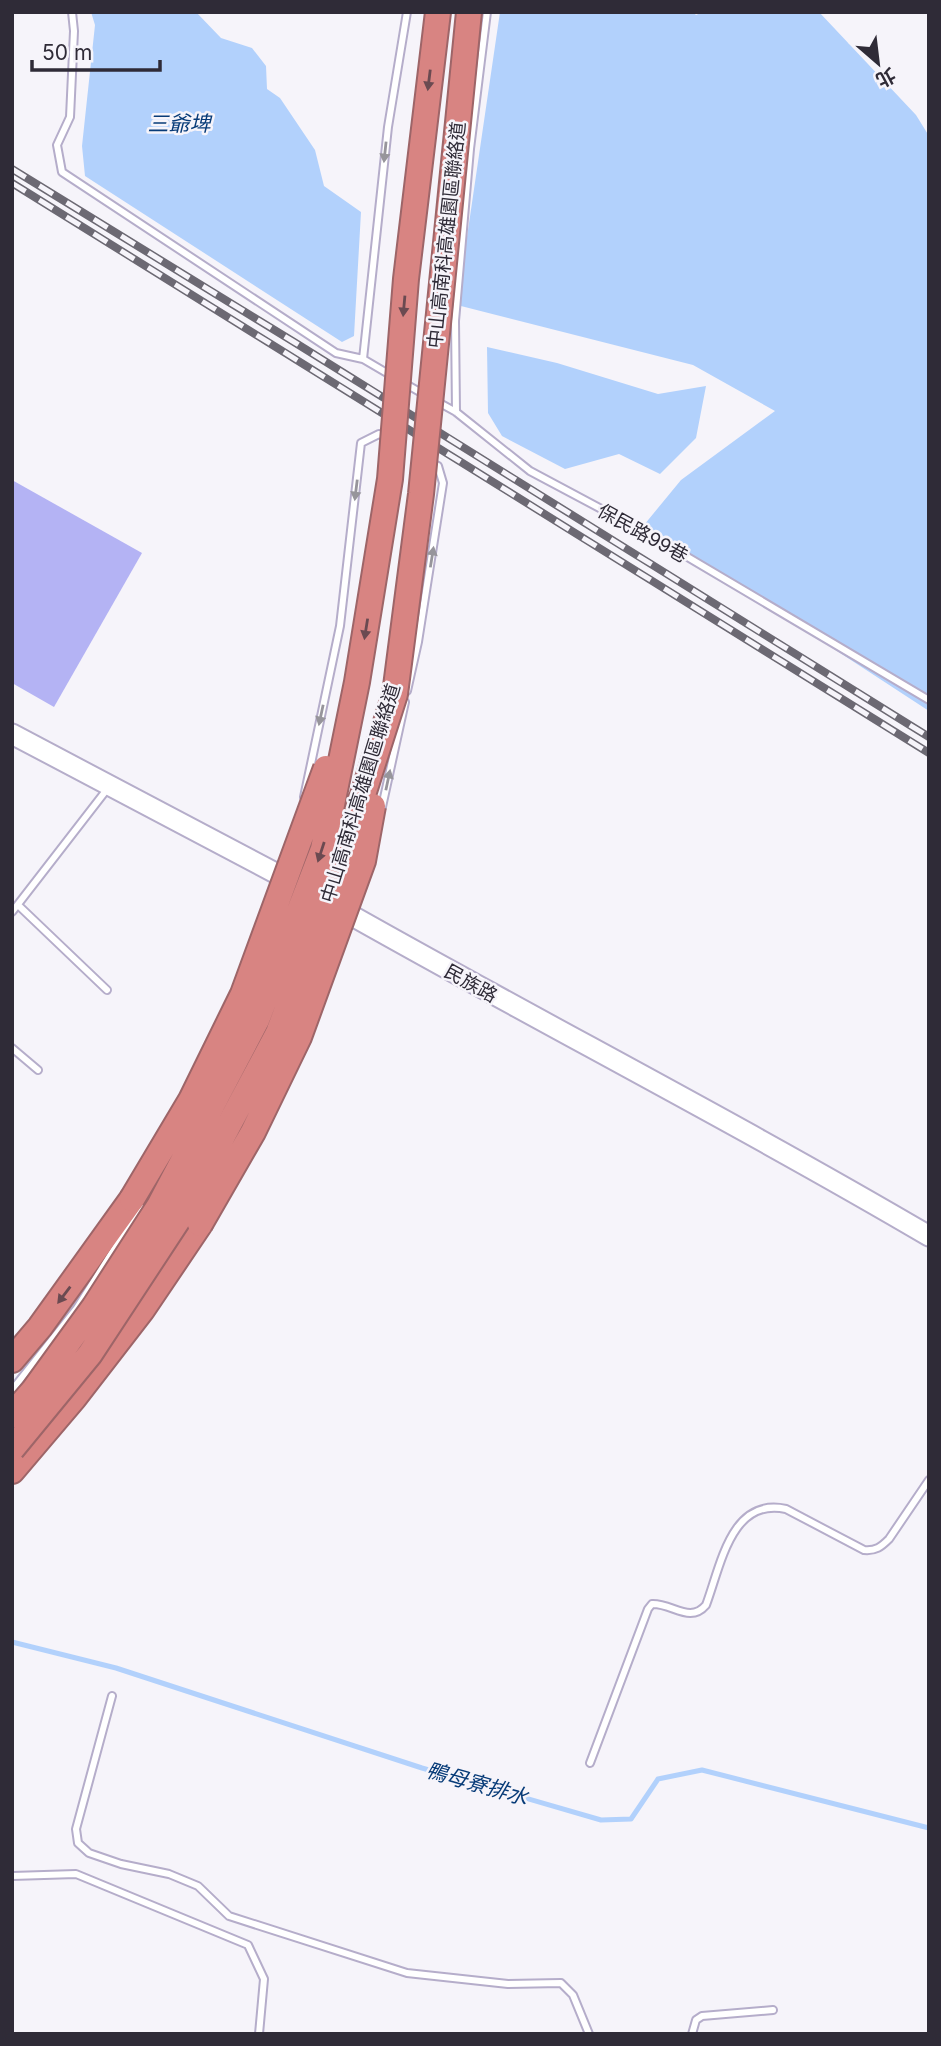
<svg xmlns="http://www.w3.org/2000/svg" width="941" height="2046" viewBox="0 0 941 2046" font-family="Inter,'Noto Sans TC',sans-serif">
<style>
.water{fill:#b2d1fc}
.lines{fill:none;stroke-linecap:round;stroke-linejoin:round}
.stream{stroke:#b2d1fc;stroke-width:5}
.building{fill:#b4b3f4}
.lane-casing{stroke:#b5adca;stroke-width:10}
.secondary-casing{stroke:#b5adca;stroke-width:23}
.highway-casing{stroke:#9d6568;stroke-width:28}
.lane{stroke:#fff;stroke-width:6}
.secondary{stroke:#fff;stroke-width:19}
.highway{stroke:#d88482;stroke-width:24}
.rail-casing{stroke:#6c6973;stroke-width:8}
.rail{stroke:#f6f4fa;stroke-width:5;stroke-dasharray:16;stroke-linecap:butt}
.highway-bridge-casing{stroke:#9d6568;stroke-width:28;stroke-linecap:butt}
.highway-bridge{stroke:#d88482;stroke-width:24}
.oneway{fill:#6a4a51}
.oneway2{fill:#97959b}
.labels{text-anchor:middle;stroke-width:5;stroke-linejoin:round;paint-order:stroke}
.street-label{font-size:19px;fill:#2f2b37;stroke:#f6f4fa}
.water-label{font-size:21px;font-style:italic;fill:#073b78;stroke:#f6f4fa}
</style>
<rect width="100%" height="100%" fill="#f6f4fa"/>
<!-- water -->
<path class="water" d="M91,12H196L221,38L252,48L266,66L267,89L280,98L315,150L324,186L361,212L354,336L342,342L85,176L82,146L95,25Z
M500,12H693L696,15L703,12H819L916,115L929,136V711L644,525L681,480L775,411L693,365L457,305Z
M487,347L557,363L658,394L706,386L696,438L660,474L619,454L565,469L502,436L488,413Z"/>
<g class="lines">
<!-- stream -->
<path class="stream" d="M12,1642L116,1668L422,1768L601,1820L631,1819L658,1779L702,1770L929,1828"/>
</g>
<!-- building -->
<path class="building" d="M12,480L142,553L54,707L12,683Z"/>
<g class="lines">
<defs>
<path id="lane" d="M72,12L74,31L70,117L57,145L62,172L336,353L363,359L392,376
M363,359L388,127L407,12
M404,383L425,395
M438,402L456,412L530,471L652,536L929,700
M456,412L455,321L470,149L487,12
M407,691L418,642L443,483L438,466L430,462
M304,797L340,626L361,443L379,434L387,438
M382,807L405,702
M18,905L107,990
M12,912L108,788
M12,1048L38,1070
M12,1390L77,1308L142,1205
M112,1696L76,1829L78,1843L89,1853L121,1864L169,1874L198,1886L229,1916L407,1973L508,1984L561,1983L573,1995L589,2034
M590,1763L648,1609L652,1604C672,1603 690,1624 706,1605C721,1565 731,1497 786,1509L864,1550C876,1551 881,1547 889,1539L929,1480
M12,1876L76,1874L248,1945L264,1979L259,2034
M692,2034L696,2020L702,2016L773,2010"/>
<path id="secondary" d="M12,734L298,885
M333,905C530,1017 733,1121 929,1236"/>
<path id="highway" d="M12,1360L40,1327L132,1199
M12,1471L74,1398L142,1310L200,1224"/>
</defs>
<!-- lane casing -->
<use href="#lane" class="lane-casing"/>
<!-- secondary casing -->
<use href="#secondary" class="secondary-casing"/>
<!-- highway casing -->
<use href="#highway" class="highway-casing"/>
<!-- lane -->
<use href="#lane" class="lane"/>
<!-- secondary -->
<use href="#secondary" class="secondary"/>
<!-- highway -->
<use href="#highway" class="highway"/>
<defs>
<path id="rail" d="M12,169L294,342L929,737
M12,183L929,753"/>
</defs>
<!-- rail casing -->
<use href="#rail" class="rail-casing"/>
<!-- rail -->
<use href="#rail" class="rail"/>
<defs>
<path id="highway-bridge" d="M132,1199L191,1100L243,994L326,768
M200,1224L253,1132L299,1037L363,861L373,806
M12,1415L33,1391L94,1307L159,1206L257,1020L323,849L357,682L390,479L406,279L438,12
M12,1449L90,1354L178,1220L278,1033L340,867L395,694L421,494L469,12"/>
</defs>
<!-- highway-bridge casing -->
<use href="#highway-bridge" class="highway-bridge-casing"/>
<!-- highway-bridge -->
<use href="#highway-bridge" class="highway-bridge"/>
</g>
<!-- one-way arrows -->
<defs><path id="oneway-solid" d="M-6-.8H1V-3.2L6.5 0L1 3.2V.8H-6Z" transform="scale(1.75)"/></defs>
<g class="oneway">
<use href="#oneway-solid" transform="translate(429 80) rotate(97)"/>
<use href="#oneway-solid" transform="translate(404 306) rotate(95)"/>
<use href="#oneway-solid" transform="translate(366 629) rotate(99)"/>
<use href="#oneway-solid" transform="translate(321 852) rotate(108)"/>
<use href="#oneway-solid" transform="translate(64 1295) rotate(127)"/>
</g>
<g class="oneway2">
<use href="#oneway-solid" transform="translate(385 152) rotate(96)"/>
<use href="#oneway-solid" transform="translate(356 490) rotate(97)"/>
<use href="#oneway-solid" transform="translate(432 557) rotate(-81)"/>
<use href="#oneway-solid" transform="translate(321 715) rotate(102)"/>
<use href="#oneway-solid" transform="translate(388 780) rotate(-78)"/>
</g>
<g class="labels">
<!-- street labels -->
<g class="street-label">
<text transform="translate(446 235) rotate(-84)" y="7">中山高南科高雄園區聯絡道</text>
<text transform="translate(643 533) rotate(29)" y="7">保民路99巷</text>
<text transform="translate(360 793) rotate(-73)" y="7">中山高南科高雄園區聯絡道</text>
<text transform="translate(471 983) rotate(29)" y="7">民族路</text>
</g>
<!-- water labels -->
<g class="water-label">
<text x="179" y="131">三爺埤</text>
<text transform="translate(477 1784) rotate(16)" y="7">鴨母寮排水</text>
</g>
</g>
<!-- border -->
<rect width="941" height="2046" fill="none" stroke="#2f2b37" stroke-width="28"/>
<!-- north arrow -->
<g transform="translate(878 63) rotate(152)" stroke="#f6f4fa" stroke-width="5" paint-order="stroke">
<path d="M0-5L12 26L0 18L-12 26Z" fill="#2f2b37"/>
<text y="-10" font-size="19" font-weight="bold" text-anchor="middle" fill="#2f2b37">北</text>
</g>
<!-- scale -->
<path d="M32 60v10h128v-10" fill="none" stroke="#2f2b37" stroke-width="3.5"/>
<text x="42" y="60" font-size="21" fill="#2f2b37" stroke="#f6f4fa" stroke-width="5" paint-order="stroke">50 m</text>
</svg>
